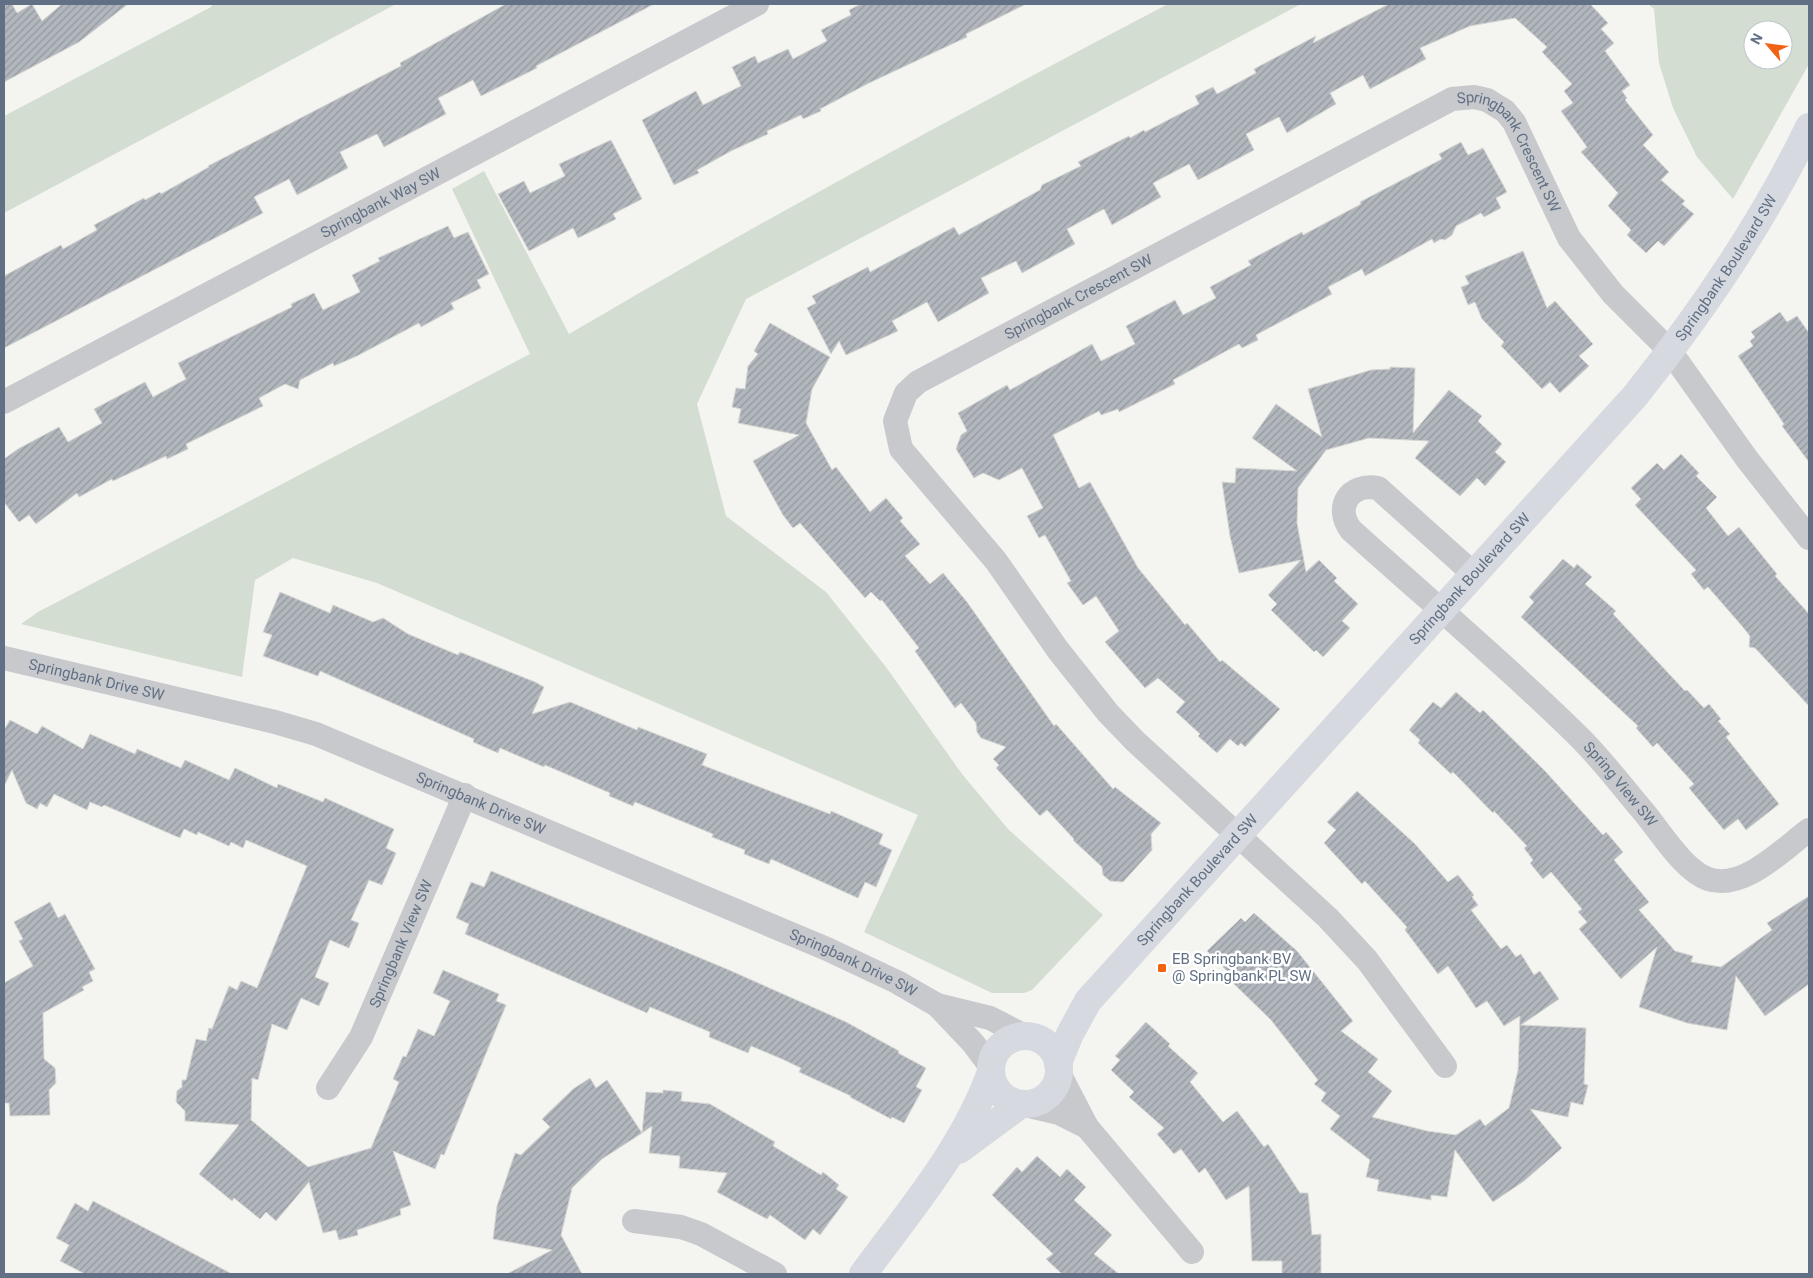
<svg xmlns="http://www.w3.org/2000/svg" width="1813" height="1278" viewBox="0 0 1813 1278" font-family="Roboto,sans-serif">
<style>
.green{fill:#d4ddd1;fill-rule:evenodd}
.building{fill:url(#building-hatch);stroke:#d6d6d3}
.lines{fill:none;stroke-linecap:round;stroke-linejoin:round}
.street{stroke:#c7c9cd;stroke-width:24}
.secondary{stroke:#d6d9df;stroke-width:28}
.poi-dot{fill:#f26213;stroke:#fff;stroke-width:2}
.labels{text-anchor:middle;stroke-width:5;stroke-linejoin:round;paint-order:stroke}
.street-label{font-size:15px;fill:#617084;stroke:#fff}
.poi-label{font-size:15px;fill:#617084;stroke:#fff;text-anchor:start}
</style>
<defs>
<pattern id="building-hatch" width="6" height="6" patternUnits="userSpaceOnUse" patternTransform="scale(1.25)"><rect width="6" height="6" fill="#b1b7bd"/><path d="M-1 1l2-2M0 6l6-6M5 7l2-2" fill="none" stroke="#93999f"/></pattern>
</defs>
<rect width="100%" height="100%" fill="#f4f5f0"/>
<!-- green -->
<path class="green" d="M213,4H396L4,213V116L211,7Z
M1168,4H1301L746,299L697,404L726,516L826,592L886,667L962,774L1008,829L1103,915L1032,990L1024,993H992L864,932L918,815L377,583L293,558L255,580L242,677L21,624L38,612L530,354L452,189L484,171L569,334C766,218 966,110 1168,4Z
M1648,4H1809V64L1733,199L1697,157L1673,108L1659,63L1654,9ZM1753,30H1783V60H1753Z"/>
<!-- building -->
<path class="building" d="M4,4H12L17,13L32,4L42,21L62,4H128L79,42L4,82Z
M506,4H654L536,66L537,68L481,96L473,80L438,98L446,114L384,147L377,134L340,152L348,168L297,195L289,179L254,197L263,213L4,348V276L61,245L63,249L97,230L94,225L144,198L145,200L160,192L161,194L209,167L208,166L401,66L400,63Z
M861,4H1026L966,34L967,37L869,83L820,109L821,111L803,119L801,115L767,131L768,134L731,151L697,170L699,173L674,185L642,120L696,91L703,105L741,86L732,67L755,56L758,63L788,49L793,59L827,41L821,30L851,15L849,10Z
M1389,4H1590L1608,23L1601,29L1614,43L1605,51L1630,85L1622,91L1627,98L1625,100L1653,135L1643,145L1669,172L1661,180L1685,201L1682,204L1694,214L1664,246L1658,241L1646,253L1627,235L1631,230L1608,206L1618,193L1581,152L1587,147L1561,111L1573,103L1564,91L1572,84L1542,52L1547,47L1515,18L1470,26L1420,48L1426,59L1370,89L1363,75L1330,93L1336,104L1287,133L1279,117L1246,134L1254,150L1198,180L1189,164L1153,183L1161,197L1112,225L1104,209L1067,229L1075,244L1022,273L1016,261L981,278L989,293L938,322L927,302L892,321L898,331L846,355L839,341L831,354L807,308L816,303L812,296L868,267L870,272L954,227L959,235L1040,190L1042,185L1081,166L1078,162L1129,136L1130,138L1144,130L1145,132L1199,104L1195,96L1213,87L1217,94L1256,73L1254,69L1316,36L1313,43Z
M611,140L642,199L613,214L616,219L578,238L573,228L529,251L498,194L524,181L530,193L565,176L559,164Z
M1461,142L1468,155L1483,148L1507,192L1496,198L1501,208L1484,217L1481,213L1456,226L1452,235L1445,240L1441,239L1434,243L1432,239L1365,276L1362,269L1328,287L1332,294L1256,335L1258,340L1242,348L1239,344L1173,380L1175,384L1119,412L1118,409L1101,415L1099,411L1053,435L1079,488L1090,482L1138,568L1185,625L1187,623L1220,662L1222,660L1280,709L1245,747L1241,743L1238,746L1230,739L1217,753L1198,736L1200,734L1176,712L1185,702L1158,678L1145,688L1105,642L1119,631L1096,596L1083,605L1067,583L1071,581L1045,535L1039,538L1027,516L1043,508L1022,468L999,480L983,473L974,478L956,449L961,435L967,431L958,413L1007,385L1010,390L1092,344L1101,361L1135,344L1126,326L1175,300L1183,315L1216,298L1210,287L1251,265L1248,261L1302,232L1303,235L1361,204L1360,202L1442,159L1439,154Z
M448,226L454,238L468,232L489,274L477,280L481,288L451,303L454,309L421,327L419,323L357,356L334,366L333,363L300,380L298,389L285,384L259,398L263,406L186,444L188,449L167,459L166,456L113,481L112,479L79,497L77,493L36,524L29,515L19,522L4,502V459L18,449L59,427L68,442L102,423L94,409L145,382L153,397L186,379L178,363L292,307L291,304L314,293L323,310L360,292L352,275L380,261L378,258Z
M1523,251L1547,308L1555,301L1593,344L1579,356L1589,366L1560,393L1550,382L1542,389L1501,346L1504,342L1482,319L1475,302L1468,305L1461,287L1469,284L1465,276Z
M1780,312L1787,322L1797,316L1809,333V462L1782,426L1784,424L1738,356L1753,346L1750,341L1755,337L1751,332Z
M770,323L830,357L812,389L806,423L832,470L836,467L870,512L886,498L903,518L900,521L920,544L905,556L930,584L943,573L967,602L1054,726L1056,724L1113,789L1115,787L1161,823L1151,834L1152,850L1123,882L1110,881L1103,875L1102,867L1073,840L1074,839L1047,810L1040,816L996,768L999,765L993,759L1006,747L981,738L977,732L976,723L961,703L955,708L915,651L919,648L882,600L880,601L871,592L865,598L800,523L793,528L783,515L753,461L799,435L738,423L741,409L732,407L736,388L745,389L748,366L758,354L754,351Z
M1390,367L1415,368L1413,433L1449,390L1482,416L1478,421L1502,444L1495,452L1506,462L1485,486L1477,478L1460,496L1415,458L1429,441L1369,438L1326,450L1298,488L1297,523L1306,572L1319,560L1337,578L1334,581L1358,604L1342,621L1350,628L1323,657L1316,650L1314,652L1271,610L1277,604L1268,595L1301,560L1239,573L1230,536L1222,482L1235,483L1236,468L1297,471L1252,438L1276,404L1322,437L1308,389L1371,370L1390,369Z
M1681,454L1699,473L1696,476L1717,497L1706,508L1728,536L1739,527L1777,574L1775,576L1809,614V706L1755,648L1749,647L1750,636L1742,626L1708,587L1704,590L1691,574L1696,570L1635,505L1641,499L1631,488L1657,463L1664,470Z
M1563,559L1574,568L1577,564L1592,577L1585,584L1616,611L1613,614L1685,691L1687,690L1704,708L1709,704L1721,719L1718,721L1730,734L1726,737L1779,804L1746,830L1738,819L1724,830L1689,788L1694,784L1657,743L1653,747L1636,728L1638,726L1521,617L1534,602L1529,597Z
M280,592L330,613L333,605L373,622L383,618L408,634L458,655L460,652L535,682L544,687L532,714L570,702L637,730L638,727L707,754L702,765L830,814L831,811L883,834L879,844L892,850L876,887L865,882L858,898L771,859L769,864L744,854L745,850L712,837L713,834L635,802L633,806L609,796L610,793L545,765L544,767L500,748L498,753L473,742L474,739L320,671L318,676L263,656L272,635L263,632Z
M1456,692L1480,713L1483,710L1545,771L1603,835L1606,832L1623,852L1614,860L1649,902L1639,910L1675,951L1693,956L1691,962L1721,967L1772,930L1767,923L1809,896V984L1765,1016L1736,976L1727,1030L1687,1023L1639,1007L1657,947L1621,979L1579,929L1587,922L1578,912L1582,909L1551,872L1543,879L1530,863L1533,860L1524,848L1527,846L1494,811L1493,813L1453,772L1451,774L1418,743L1420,740L1409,730L1433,702L1441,708Z
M10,720L37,734L42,726L83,749L90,734L135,754L137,749L181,768L185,760L229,780L235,768L277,788L278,784L323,802L325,798L394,829L386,848L396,853L382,885L369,880L351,920L359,923L349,948L330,940L315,977L329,983L319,1006L301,998L287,1030L272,1024L258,1080L252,1078L251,1120L308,1167L371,1148L399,1082L393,1079L403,1056L406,1057L418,1029L434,1036L450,1001L433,993L443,970L499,994L496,1001L506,1005L444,1155L441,1154L435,1169L393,1151L411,1205L400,1209L401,1215L357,1230L358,1235L339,1240L336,1230L323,1233L309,1182L276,1221L266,1212L260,1219L234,1198L232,1201L199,1174L239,1125L185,1121V1111L176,1102L177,1091L182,1087V1080H186L196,1039L206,1041L209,1028L212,1029L229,986L237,990L241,981L257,988L307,866L246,840L243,848L231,842L229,846L198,832L197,835L184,829L180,838L104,805L102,807L90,802L87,810L54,794L47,807L40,803L37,809L26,803L12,770L4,786V730Z
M1357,791L1415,844L1448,882L1458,875L1474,895L1472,897L1478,905L1471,910L1501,949L1507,945L1516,957L1521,954L1534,975L1540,971L1559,999L1521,1025L1586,1028L1584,1084L1588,1085L1583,1105L1571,1102L1568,1117L1530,1109L1562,1148L1524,1181L1493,1202L1455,1150L1447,1197L1431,1195V1200L1377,1191L1379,1180L1366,1177L1370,1160L1330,1129L1340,1116L1321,1101L1326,1093L1314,1084L1318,1080L1271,1020L1231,981L1234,978L1207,951L1241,918L1245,922L1254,913L1297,951L1353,1021L1341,1031L1378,1059L1368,1072L1392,1091L1372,1117L1427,1131L1456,1135L1480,1119L1485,1126L1509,1108L1518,1070L1520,1016L1504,1026L1487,1001L1476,1008L1448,966L1438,974L1405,930L1407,927L1365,881L1362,884L1324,843L1336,830L1327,822Z
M491,871L729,970L846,1022L899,1051L898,1053L926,1068L916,1087L922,1090L904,1123L892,1117L891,1119L850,1097L851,1096L799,1072L801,1068L782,1059L751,1046L748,1053L709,1037L710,1032L650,1007L647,1013L465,934L469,924L456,918L471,882L484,887Z
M50,902L58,918L65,914L95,969L89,972L93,981L82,987L84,990L43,1013L44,1059L55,1068L56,1083L49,1090L50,1115L10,1116L9,1103H4V983L33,966L19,941L23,939L14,922Z
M1146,1022L1170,1044L1168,1046L1198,1073L1190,1082L1223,1122L1237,1111L1264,1147L1268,1144L1300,1193H1308L1312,1235L1321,1234V1274H1282V1261H1252L1249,1186L1226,1200L1205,1168L1199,1173L1181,1149L1174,1154L1157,1134L1164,1128L1129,1097L1134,1092L1111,1070L1120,1060L1115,1056Z
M590,1078L596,1088L607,1080L642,1133L602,1159L572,1188L561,1235L582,1274H507L552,1250L493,1239L497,1206L515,1153L521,1155L550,1127L542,1119L573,1089Z
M663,1090L682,1092L681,1101L710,1104L775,1142L773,1146L821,1175L823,1172L839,1185L836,1189L848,1197L820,1235L813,1229L805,1240L770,1215L767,1219L717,1192L727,1173L679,1168L680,1156L649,1153L652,1126L642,1133L646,1092L663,1093Z
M1037,1156L1060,1177L1067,1169L1086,1187L1074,1200L1112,1235L1094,1254L1119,1274H1062L1046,1259L1053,1254L992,1195L1017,1167L1022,1172Z
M93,1201L160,1236L232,1274H85L60,1261L69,1245L56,1238L75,1203L88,1211Z"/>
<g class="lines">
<!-- street -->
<g class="street">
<path id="s1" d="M4,402L757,4"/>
<path id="s2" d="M1475,575L1378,488C1349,483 1334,507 1351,530C1426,598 1504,663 1576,734C1600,757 1621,785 1643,811C1660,831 1683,870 1708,879C1743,891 1782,850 1809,830"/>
<path id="s3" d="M4,658L275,722L316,734L827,949L897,982L937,1005L990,1018L1025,1036"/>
<path d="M937,1005L973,1043L991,1067"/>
<path id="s4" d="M1445,1066L1367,960L1328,918L1135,741L1108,713L1058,650L996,561L901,449L895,421L906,393L918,382L1452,99L1474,97L1487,100L1505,111L1514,122L1569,238L1613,294L1670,351L1747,459L1809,538"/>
<path d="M1059,1073L1087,1127L1192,1252"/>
<path id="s5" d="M328,1088L361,1037L465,795"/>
<path d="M1025,1105L1059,1113L1087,1127"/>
<path d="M634,1221L681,1227L701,1234L775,1274"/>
</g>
<!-- secondary -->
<g class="secondary">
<circle cx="1025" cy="1070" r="34"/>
<path id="s6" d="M1058,1063L1070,1034L1088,1001L1635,396C1701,313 1763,223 1809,127"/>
<path d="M959,1150L1020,1105"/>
<path d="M863,1274C910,1210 963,1149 991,1072"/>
</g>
</g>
<!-- markers -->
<rect class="poi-dot" x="1157" y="963" width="10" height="10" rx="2.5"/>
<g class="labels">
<!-- street labels -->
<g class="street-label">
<text dy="5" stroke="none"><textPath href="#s4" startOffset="1592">Springbank Crescent SW</textPath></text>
<text dy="5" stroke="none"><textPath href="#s1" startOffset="426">Springbank Way SW</textPath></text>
<text dy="5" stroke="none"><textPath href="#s6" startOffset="1042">Springbank Boulevard SW</textPath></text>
<text dy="5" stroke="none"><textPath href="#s4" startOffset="1082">Springbank Crescent SW</textPath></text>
<text dy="5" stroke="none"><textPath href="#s6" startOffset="638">Springbank Boulevard SW</textPath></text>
<text dy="5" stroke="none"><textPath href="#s3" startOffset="95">Springbank Drive SW</textPath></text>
<text dy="5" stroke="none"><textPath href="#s2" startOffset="569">Spring View SW</textPath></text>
<text dy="5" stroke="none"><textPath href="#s3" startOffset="500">Springbank Drive SW</textPath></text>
<text dy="5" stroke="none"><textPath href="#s6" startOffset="232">Springbank Boulevard SW</textPath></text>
<text dy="5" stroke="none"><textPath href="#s5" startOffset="162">Springbank View SW</textPath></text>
<text dy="5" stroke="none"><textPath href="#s3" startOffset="905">Springbank Drive SW</textPath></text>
</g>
<!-- poi labels -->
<g class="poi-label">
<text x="1172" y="964">EB Springbank BV<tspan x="1172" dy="17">@ Springbank PL SW</tspan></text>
</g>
</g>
<!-- border -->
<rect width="1813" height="1278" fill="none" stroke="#617084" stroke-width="10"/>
<!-- north arrow -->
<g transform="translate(1768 45) rotate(298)"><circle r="24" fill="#ffffff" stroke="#c0c6ce"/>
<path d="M0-4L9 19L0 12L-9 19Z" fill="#f26213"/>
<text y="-8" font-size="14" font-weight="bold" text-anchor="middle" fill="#617084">N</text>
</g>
</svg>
